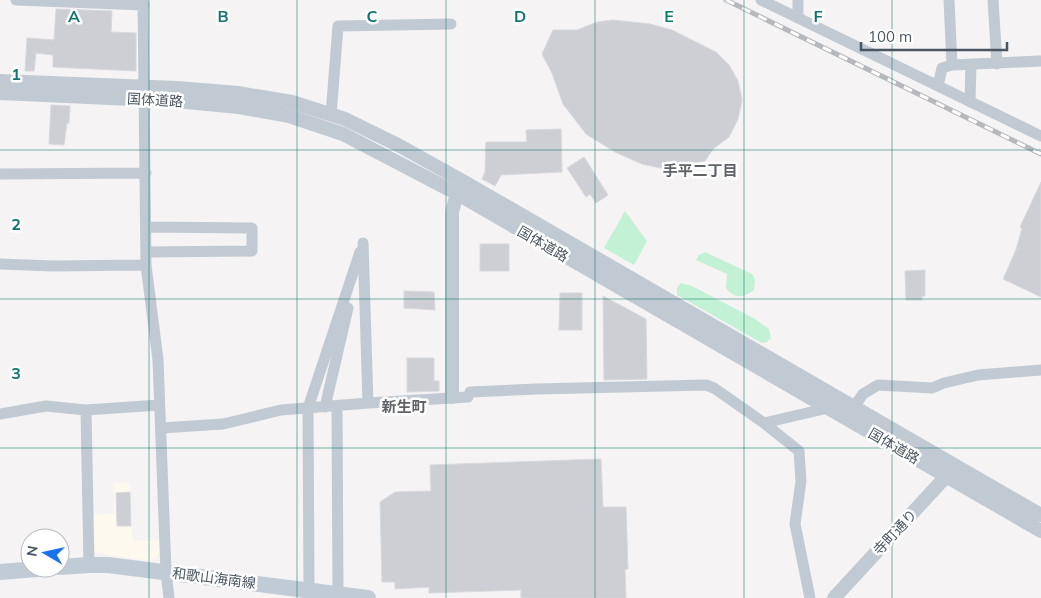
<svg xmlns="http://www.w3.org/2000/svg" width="1041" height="598" viewBox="0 0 1041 598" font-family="Mulish,'Noto Sans JP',sans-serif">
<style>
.commercial{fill:#fdf9ef}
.green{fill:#c3f1d5}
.building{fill:#cdcfd5;stroke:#d7d9de}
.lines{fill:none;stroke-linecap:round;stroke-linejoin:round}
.minor{stroke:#c1cad2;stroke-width:11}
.tertiary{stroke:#c1cad2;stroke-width:14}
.secondary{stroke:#c1cbd6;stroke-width:16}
.rail-casing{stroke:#b5b8bd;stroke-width:5}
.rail{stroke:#fff;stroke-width:3;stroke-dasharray:9;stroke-linecap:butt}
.grid{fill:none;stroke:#0f766e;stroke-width:1;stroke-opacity:0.55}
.labels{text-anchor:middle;stroke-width:5;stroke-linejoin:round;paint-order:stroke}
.street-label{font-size:14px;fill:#4a5661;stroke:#fff}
.neighbourhood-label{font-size:15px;font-weight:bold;fill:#5f6368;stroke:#fff}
.grid-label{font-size:16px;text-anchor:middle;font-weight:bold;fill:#0f766e;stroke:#fff;stroke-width:5;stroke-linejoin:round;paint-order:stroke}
</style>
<rect width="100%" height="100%" fill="#f5f3f3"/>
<!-- commercial -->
<path class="commercial" d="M114,483H130L133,541L161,540L159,555L150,561L92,552L91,515L114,514Z"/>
<!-- green -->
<path class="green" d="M625,211L647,241L634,265L604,248Z
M705,252L752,274L755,279L754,290C744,298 734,299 726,288L727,274L696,260L699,255Z
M681,283L692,286L755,319L769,329L771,338L767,342L762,343L677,295V288Z"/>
<!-- building -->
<path class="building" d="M56,9L112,11L111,32L136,33V71L53,67V55L36,53L34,71H25L27,38L54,40Z
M613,20L650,24L672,30L716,52L729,65L738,81L742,100L738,119L729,137L713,149L705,161L684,167L665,169L642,164L615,152L586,134L563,104L552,73L542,54L553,30H577L597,22Z
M51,105L70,106L69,123H67L64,145L49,144Z
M561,129L562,172L501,175L495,186L482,179L485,172L486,142H527L526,130Z
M584,157L608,195L596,203L590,194L586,197L567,168Z
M1041,182V297L1003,279L1016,250L1022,228L1020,227Z
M480,244H509V271H480Z
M925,270V296H922V300H906L905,271Z
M404,291L434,292L435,310L404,308Z
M560,293H582V330H559Z
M603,296L646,319L647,379L604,380Z
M407,358H434V381H439V391L407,392Z
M601,459L603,507H626L628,569H625L626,598H521V590L429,593V587L395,589V582H382L380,502L395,492L431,491L430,465Z
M130,492L131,526H117L116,493Z"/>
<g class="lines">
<!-- minor -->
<path class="minor" d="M16,0L144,5
M143,0L146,265L158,360L166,572L169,598
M761,0L1041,136
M993,0L997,64
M798,18V0
M952,65L1041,61
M938,86L942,68L952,65L949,0
M970,102L971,64
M331,115L338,26L451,24
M0,174L146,173
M146,252L252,251V228L146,227
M0,264L53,266L146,265
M368,403L468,397L470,392L537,389L706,385L714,388L764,423L828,408L835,396
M337,406L338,594
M325,407L348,308
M854,407L863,394L878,385L932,388L944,383L978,375L1041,370
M86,410L89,565
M0,414L46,406L86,410L159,405
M764,423L799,451L801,481L795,524L810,598
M161,428L223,424L281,410L368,403L363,243
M309,590L308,408L360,252"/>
<!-- tertiary -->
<path class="tertiary" d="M0,81L177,88L238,93L292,102L345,119L398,145L461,180L1041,515
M0,93L176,101L239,107L289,116L343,134L456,193L1041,531
M452,397V212L459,186
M834,598L952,470"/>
<!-- secondary -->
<path class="secondary" d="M60,567L89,565H108L368,598
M0,572L49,568"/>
<defs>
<path id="rail" d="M726,0L1041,154"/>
</defs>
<!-- rail casing -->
<use href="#rail" class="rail-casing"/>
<!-- rail -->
<use href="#rail" class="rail"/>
</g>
<!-- grid -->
<path class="grid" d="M149,0V598M297,0V598M446,0V598M595,0V598M744,0V598M892,0V598M0,150H1041M0,299H1041M0,448H1041"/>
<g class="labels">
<!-- street labels -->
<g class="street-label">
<text transform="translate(155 100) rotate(3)" y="5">国体道路</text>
<text transform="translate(543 244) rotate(30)" y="5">国体道路</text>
<text transform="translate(894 446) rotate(30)" y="5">国体道路</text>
<text transform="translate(895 532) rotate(-47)" y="5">寺町通り</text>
<text transform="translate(214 578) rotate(7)" y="5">和歌山海南線</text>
</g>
<!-- neighbourhood labels -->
<g class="neighbourhood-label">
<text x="700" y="176">手平二丁目</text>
<text x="404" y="412">新生町</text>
</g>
</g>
<g class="grid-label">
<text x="74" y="22">A</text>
<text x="223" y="22">B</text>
<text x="372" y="22">C</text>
<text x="520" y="22">D</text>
<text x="669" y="22">E</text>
<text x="818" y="22">F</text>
<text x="16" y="80">1</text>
<text x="16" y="230">2</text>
<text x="16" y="379">3</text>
</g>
<!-- north arrow -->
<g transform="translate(45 553) rotate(279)"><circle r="24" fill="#ffffff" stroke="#b7bbc0"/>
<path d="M0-4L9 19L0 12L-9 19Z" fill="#1a73e8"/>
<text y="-8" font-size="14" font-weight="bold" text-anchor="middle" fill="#4a5661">N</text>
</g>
<!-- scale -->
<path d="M861 42v8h146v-8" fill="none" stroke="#4a5661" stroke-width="2.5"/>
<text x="868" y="42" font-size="15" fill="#4a5661" stroke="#ffffff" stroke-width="4" paint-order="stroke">100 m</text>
</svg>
